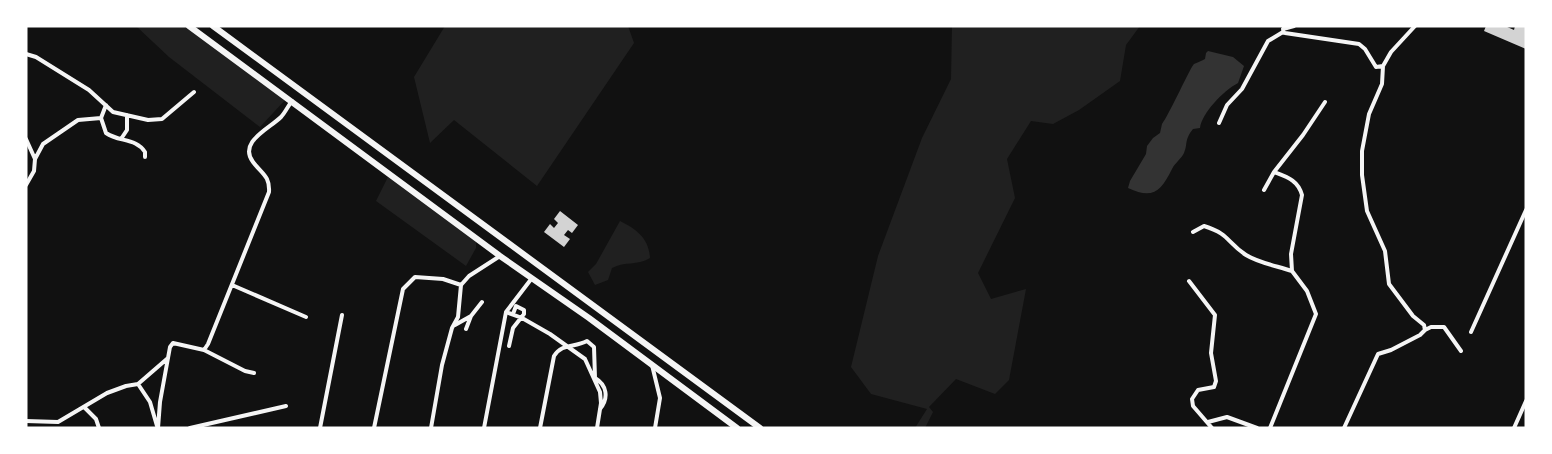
<svg xmlns="http://www.w3.org/2000/svg" width="1552" height="454" viewBox="0 0 1552 454" font-family="'Source Sans 3',sans-serif">
<style>
.green{fill:#202020}
.water{fill:#333}
.building{fill:#d3d3d3}
.lines{fill:none;stroke-linecap:round;stroke-linejoin:round}
.minor{stroke:#f5f5f5;stroke-width:4}
.trunk{stroke:#f5f5f5;stroke-width:6}
</style>
<rect width="100%" height="100%" fill="#111"/>
<!-- green -->
<path class="green" d="M136,26H185L286,99L260,127L169,57Z
M445,26H628L634,43L537,186L454,120L430,143L414,77Z
M952,26H1140L1126,45L1120,81L1079,110L1053,124L1031,121L1007,159L1015,198L978,273L991,299L1026,289L1009,380L995,394L956,379L929,407L933,412L925,428H915L927,409L871,394L851,367L878,256L922,138L951,79Z
M388,177L476,242V248L466,266L376,201Z
M620,221C636,229 649,238 650,258C637,266 625,261 612,268L608,280L595,285L588,272L596,264Z"/>
<!-- water -->
<path class="water" d="M1208,51L1233,57L1244,66L1238,83C1223,91 1202,113 1200,128L1193,129C1184,140 1188,144 1184,153C1181,159 1175,163 1172,169C1161,191 1153,200 1128,188L1130,181L1146,154L1147,146L1153,138L1160,133L1162,124C1169,115 1191,66 1194,64C1198,62 1202,61 1205,59L1206,53Z"/>
<!-- building -->
<path class="building" d="M1486,26H1505L1514,30L1515,26H1526V49L1484,31Z
M560,211L578,225L572,233L568,230L564,235L570,239L564,247L544,232L550,224L554,228L558,223L554,219Z"/>
<g class="lines">
<!-- minor -->
<path class="minor" d="M1284,26L1283,32L1285,33L1359,44L1365,49L1376,67L1383,66
M1283,29L1294,26
M26,54L36,57L89,90L113,112L148,120L162,119L194,92
M101,118L106,133C119,142 136,138 145,152V157
M1219,123L1227,105L1242,89L1268,41L1283,32
M26,139L35,159
M121,139L127,130V115
M26,185L34,171L35,159L43,144L78,120L101,118L106,105
M1264,190L1274,172L1303,135L1325,102
M1193,232L1204,226C1230,234 1227,243 1246,255C1259,263 1277,266 1292,271
M1189,281L1215,315L1211,353L1216,381L1214,387L1198,390L1192,399L1193,406L1212,428
M232,285L306,317
M506,312L522,318L550,334L585,359L600,392L601,403L597,428
M455,325L471,316
M466,329L471,316L482,302
M1425,330L1431,327H1444L1461,351
M1471,332L1526,210
M509,346L513,328L524,314V310L516,306L513,314
M204,350L245,371L254,373
M652,365L660,398L655,428
M138,384L168,358
M85,408L96,419L99,428
M26,421L58,422L107,393L126,386L138,384L150,402L157,426
M1208,422L1227,417L1257,428
M158,428L160,402L170,347L173,343L204,350L208,344L269,192C270,176 262,174 253,162C238,142 269,129 281,117C285,113 288,106 292,101
M190,428L286,406
M320,428L342,315
M374,428L403,289L415,277L443,279L461,285
M431,428L442,365L452,328L458,317L461,285L469,276L500,256
M484,428L506,312L532,278
M540,428L554,356C562,343 574,348 587,341L594,347L595,378C607,385 609,398 600,409
M1270,428L1316,314L1307,291L1292,271L1291,254L1302,195C1298,180 1287,177 1274,172
M1344,428L1378,354L1391,350L1420,335L1425,330L1424,325L1413,316L1389,284L1385,251L1367,211L1362,175V151L1369,114L1382,84L1383,66L1391,52L1415,26
M1514,428L1526,401"/>
<!-- trunk -->
<path class="trunk" d="M189,26L500,256L589,318L737,428
M213,26L760,428"/>
</g>
<!-- border -->
<rect width="1552" height="454" fill="none" stroke="#ffffff" stroke-width="55"/>
</svg>
